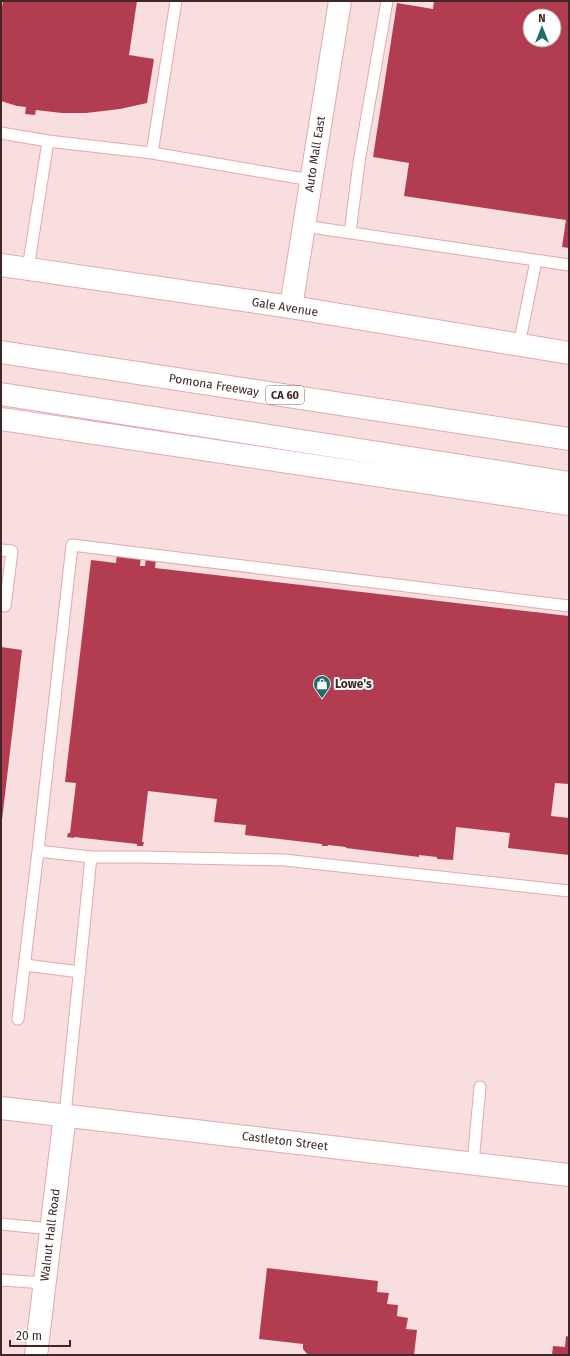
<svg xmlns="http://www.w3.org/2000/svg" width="570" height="1356" viewBox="0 0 570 1356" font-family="'Fira Sans',sans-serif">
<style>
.building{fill:#b23d50;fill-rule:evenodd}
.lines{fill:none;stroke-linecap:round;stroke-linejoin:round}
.lane-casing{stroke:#e5a8ac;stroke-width:13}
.street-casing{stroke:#e5a8ac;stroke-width:24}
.secondary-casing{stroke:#e5a8ac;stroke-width:24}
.highway-casing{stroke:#e5a8ac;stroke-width:24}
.lane{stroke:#fff;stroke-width:11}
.street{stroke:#fff;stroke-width:22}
.secondary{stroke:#fff;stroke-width:22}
.highway{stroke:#fff;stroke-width:22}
.labels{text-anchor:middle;stroke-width:4;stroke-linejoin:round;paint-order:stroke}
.shield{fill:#fff;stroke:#796768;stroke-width:1}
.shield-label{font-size:11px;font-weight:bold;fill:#3f2628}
.street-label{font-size:12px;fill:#3f2628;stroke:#fff}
.poi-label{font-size:12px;font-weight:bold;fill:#3f2628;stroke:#fff;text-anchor:start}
</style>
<rect width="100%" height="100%" fill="#f8dedf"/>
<!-- building -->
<path class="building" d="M3,1H137L129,55L154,59L147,103L120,109L86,113H62L36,110L35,115L25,114L26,107L17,106L1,101V14Z
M434,1H569V248L562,247L566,220L404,196L409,163L373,157L397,3L433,9ZM530,16H554V40H530Z
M117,552L141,555L140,566H145L146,558L156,559L155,568L569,616V784L555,783L551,816L569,818V855L508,848L510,833L456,827L453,860L437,859V857L419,855V857L346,848V847L328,845V846H322V844L245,835L246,825L214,822L217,799L148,791L142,842H144L143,846H137V844L74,837V838L67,837L68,833H70L76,783L65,782L91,560L116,563Z
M1,647L22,650L2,820H1Z
M267,1268L378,1281L377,1292L389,1293L387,1304L398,1305L397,1316L408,1318L406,1329L417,1330L414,1355H308L303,1349V1344L259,1339Z
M566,1336L569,1337V1355H552L553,1346L565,1347Z"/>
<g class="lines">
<defs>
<path id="lane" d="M1,133L48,141
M152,153L311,180
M304,226L569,265
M350,233L359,162L387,1
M28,269L48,141L152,153L176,1
M519,345L536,261
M1,550L12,551L5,606L1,605
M91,857H141L284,860L569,891
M25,965L80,972
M18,1019L38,851
M65,1115L91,857L38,851L72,545L569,606
M473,1163L480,1087
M1,1224L51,1229
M1,1280L45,1283"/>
<path id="street" d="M291,307L340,1"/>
<path id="secondary" d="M1,265L291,307L569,353
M1,1108L569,1175
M36,1355L65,1115"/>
<path id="highway" d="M1,352L569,439
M1,394L569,483
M1,419L569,504"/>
</defs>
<!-- lane casing -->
<use href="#lane" class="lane-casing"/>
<!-- street casing -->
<use href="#street" class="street-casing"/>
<!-- secondary casing -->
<use href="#secondary" class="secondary-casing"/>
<!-- highway casing -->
<use href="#highway" class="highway-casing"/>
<!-- lane -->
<use href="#lane" class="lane"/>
<!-- street -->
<use href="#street" class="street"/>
<!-- secondary -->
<use href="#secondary" class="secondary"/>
<!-- highway -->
<use href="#highway" class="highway"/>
</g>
<!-- icons -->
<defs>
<symbol id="shop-pin" viewBox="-11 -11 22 30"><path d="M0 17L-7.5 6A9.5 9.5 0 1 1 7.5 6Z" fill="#206c6b" stroke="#fff"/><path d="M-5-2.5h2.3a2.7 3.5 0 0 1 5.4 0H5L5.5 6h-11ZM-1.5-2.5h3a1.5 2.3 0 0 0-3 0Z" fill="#fff"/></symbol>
</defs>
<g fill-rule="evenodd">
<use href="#shop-pin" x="312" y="674" width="20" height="27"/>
</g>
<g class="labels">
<!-- shield labels -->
<rect class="shield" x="266" y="386" width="38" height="18" rx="3"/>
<g class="shield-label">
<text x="285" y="399">CA 60</text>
</g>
<!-- street labels -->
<g class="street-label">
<text transform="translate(315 154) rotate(-81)" y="4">Auto Mall East</text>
<text transform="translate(285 307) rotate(9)" y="4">Gale Avenue</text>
<text transform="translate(214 385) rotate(9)" y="4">Pomona Freeway</text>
<text transform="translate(285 1141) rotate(7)" y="4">Castleton Street</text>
<text transform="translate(50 1235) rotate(-83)" y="4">Walnut Hall Road</text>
</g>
<!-- poi labels -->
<g class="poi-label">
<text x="335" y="688">Lowe's</text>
</g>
</g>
<!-- border -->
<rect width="570" height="1356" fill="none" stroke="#3f2628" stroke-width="4"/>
<!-- north arrow -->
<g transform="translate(542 28)"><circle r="19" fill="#ffffff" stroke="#b2a8a9"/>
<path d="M0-3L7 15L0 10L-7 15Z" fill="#206c6b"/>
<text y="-6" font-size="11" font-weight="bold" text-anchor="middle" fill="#3f2628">N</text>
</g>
<!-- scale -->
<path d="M10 1340v6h60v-6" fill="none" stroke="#3f2628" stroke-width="2"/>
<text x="16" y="1340" font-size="12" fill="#3f2628" stroke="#ffffff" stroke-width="3" paint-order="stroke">20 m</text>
</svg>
